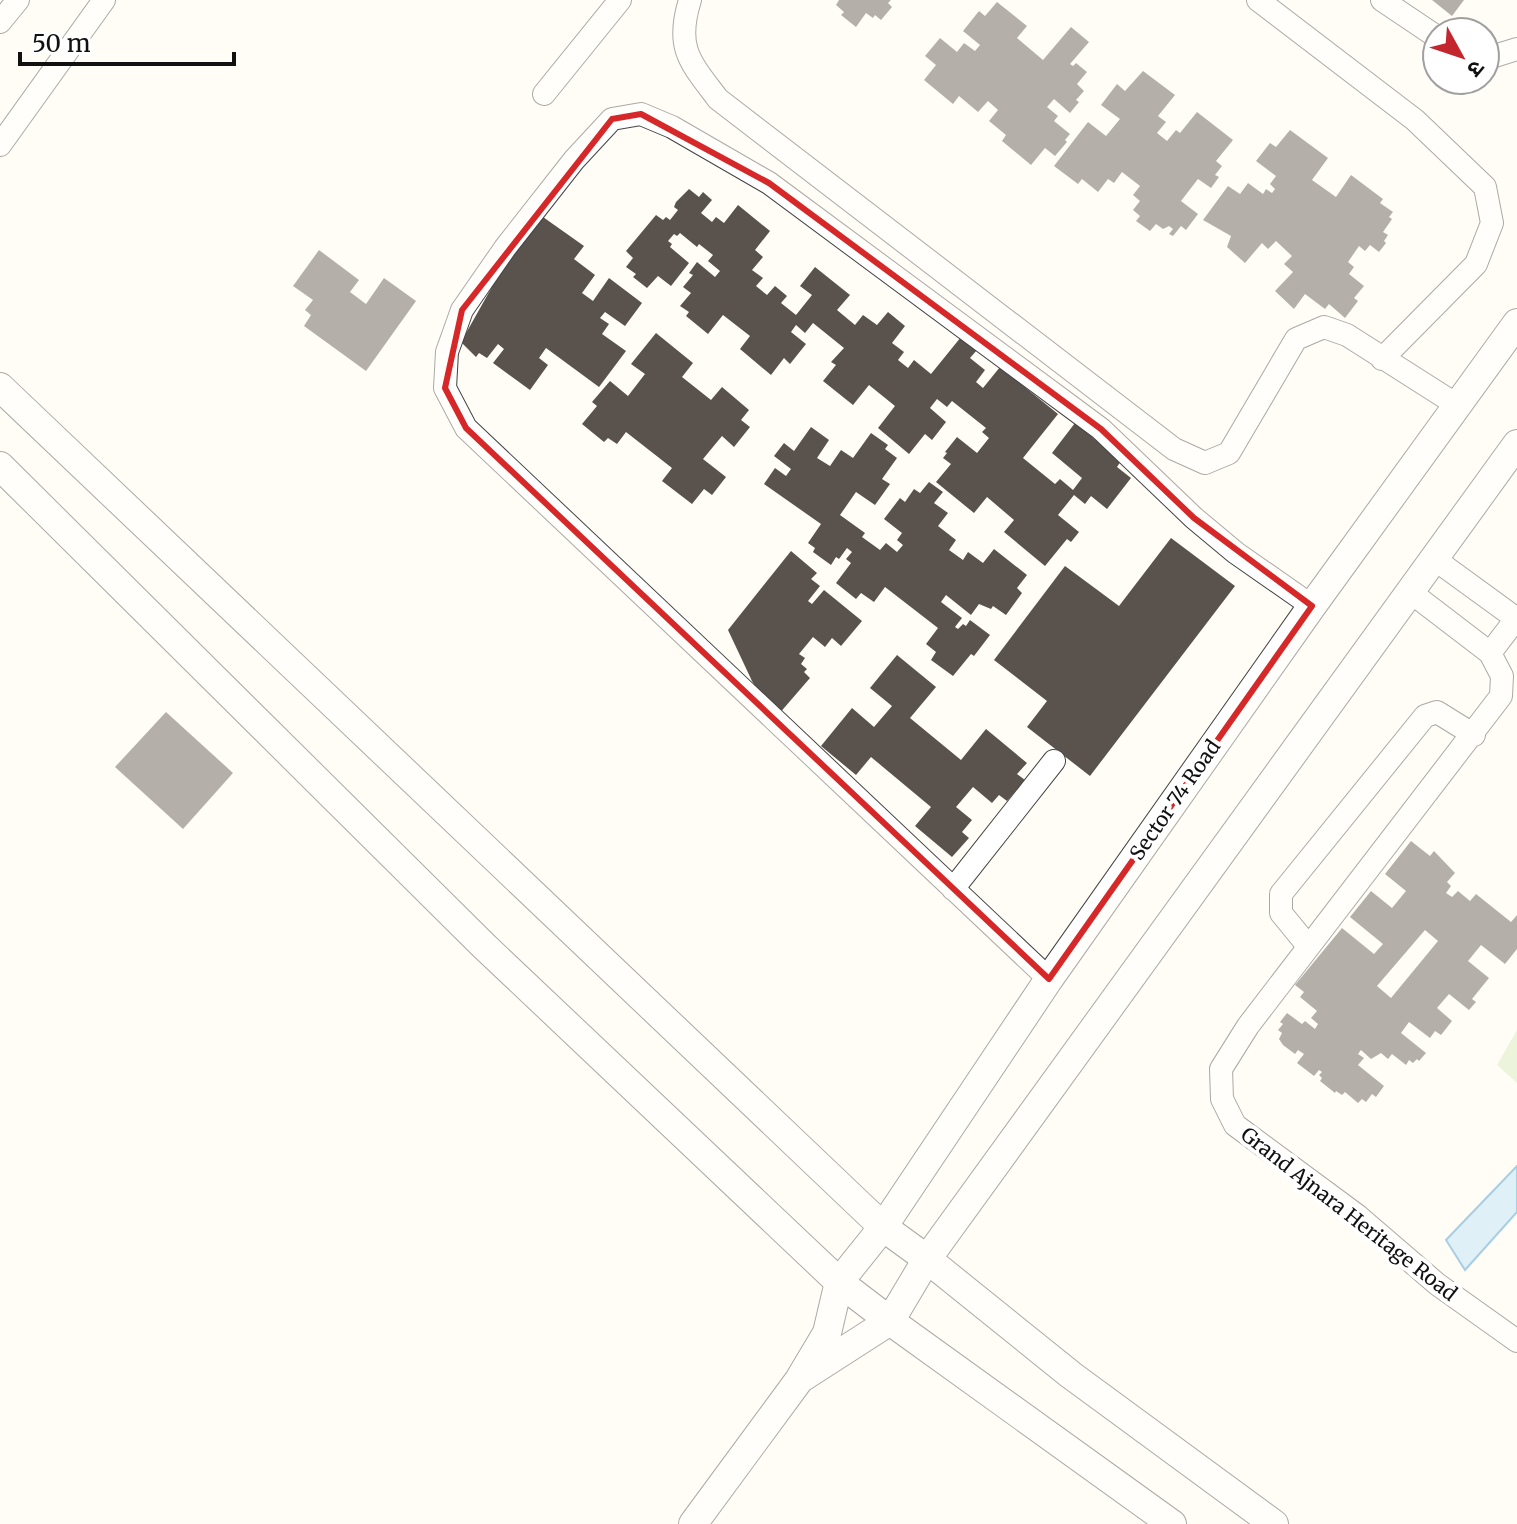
<svg xmlns="http://www.w3.org/2000/svg" width="1517" height="1524" viewBox="0 0 1517 1524" font-family="Merriweather,'Noto Sans Devanagari',serif">
<style>
.green{fill:#d5ebbd}
.water{fill:#b9e0f7;stroke:#3f96cf;stroke-width:2}
.building{fill:#5a524d;fill-rule:evenodd}
.lines{fill:none;stroke-linecap:round;stroke-linejoin:round}
.minor-casing{stroke:#444;stroke-width:24}
.tertiary-casing{stroke:#444;stroke-width:30}
.minor{stroke:#fff;stroke-width:22}
.tertiary{stroke:#fff;stroke-width:28}
.marked{fill:none;stroke:#d62828;stroke-width:6;stroke-linejoin:round}
.labels{text-anchor:middle;stroke-width:8;stroke-linejoin:round;paint-order:stroke}
.street-label{font-size:20px;fill:#111;stroke:#fff}
</style>
<rect width="100%" height="100%" fill="#fffdf5"/>
<!-- green -->
<path class="green" d="M1517,1030V1083L1497,1065Z"/>
<!-- water -->
<path class="water" d="M1517,1166V1212L1465,1270L1446,1240Z"/>
<!-- building -->
<path class="building" d="M839,0H891L888,3L892,7L881,20L875,15L873,18L866,13L856,27L841,15L844,12L836,5Z
M1432,0H1464L1452,16Z
M997,2L1027,26L1017,38L1043,60L1071,27L1089,42L1070,64L1073,66L1076,63L1087,72L1077,84L1084,91L1076,100L1079,102L1070,113L1054,99L1047,107L1058,116L1054,121L1070,134L1065,140L1067,142L1055,156L1045,148L1031,165L1002,141L1006,135L989,121L998,110L988,101L978,112L959,96L953,104L924,80L936,65L925,56L940,38L957,52L964,43L975,51L980,45L963,31L979,11L985,16Z
M1143,71L1175,95L1158,116L1166,122L1157,133L1167,141L1176,130L1180,133L1197,112L1233,140L1216,161L1222,166L1215,175L1219,177L1211,188L1198,179L1181,201L1198,214L1186,230L1181,226L1173,236L1169,234L1173,229L1169,226L1163,229L1156,224L1150,231L1136,221L1140,216L1133,210L1140,201L1133,195L1140,186L1122,172L1114,183L1108,179L1098,192L1082,179L1078,184L1054,166L1088,122L1106,136L1120,119L1101,105L1117,84L1125,91Z
M1290,130L1328,158L1312,180L1336,197L1351,175L1383,199L1380,203L1393,212L1389,217L1392,219L1383,232L1388,235L1384,241L1386,243L1379,252L1370,245L1365,251L1359,246L1348,262L1354,267L1349,274L1364,286L1354,298L1358,301L1345,318L1329,304L1325,309L1305,294L1294,309L1275,291L1293,272L1284,264L1292,256L1276,241L1268,249L1262,243L1245,263L1227,247L1231,236L1203,220L1228,186L1240,194L1248,183L1263,194L1266,189L1272,193L1275,189L1270,184L1276,176L1256,161L1270,143L1276,147Z
M689,189L699,197L703,192L712,200L701,213L712,222L716,217L724,223L738,205L770,231L755,250L763,257L752,270L763,278L756,286L767,295L775,286L787,296L781,303L796,315L812,295L800,286L815,267L850,295L837,310L855,325L863,315L877,325L888,312L905,326L892,343L904,352L898,360L908,368L914,360L931,374L961,337L977,350L970,358L985,370L976,382L983,388L1000,367L1058,414L1023,458L1055,484L1060,479L1073,490L1082,478L1052,453L1075,423L1121,461L1117,467L1131,478L1107,509L1091,496L1085,504L1074,495L1058,515L1079,532L1071,542L1067,539L1045,566L1004,532L1014,520L987,497L974,513L936,482L951,464L943,458L947,453L945,452L957,437L977,453L989,438L982,432L986,428L952,401L947,407L937,399L930,408L946,422L932,440L925,434L909,454L878,428L895,406L869,385L853,405L823,381L836,365L831,362L844,348L813,323L805,333L796,325L791,332L806,344L790,364L784,358L771,375L740,349L750,336L723,315L708,334L686,316L689,312L680,306L691,293L683,287L693,275L689,273L697,262L715,277L720,271L708,261L713,255L699,244L697,247L680,233L677,236L674,234L668,241L672,244L670,247L689,263L671,286L658,276L647,288L633,277L636,274L626,267L633,258L626,251L656,215L663,220L666,217L670,220L678,210L674,207L676,202Z
M543,217L584,246L574,259L595,275L582,293L593,301L609,278L642,303L625,326L605,312L600,318L609,324L602,334L626,351L599,387L546,348L539,358L548,365L530,390L493,363L504,349L498,344L487,358L479,353L476,357L461,342L515,246Z
M319,250L359,280L350,292L366,304L384,278L416,301L366,371L304,326L311,315L305,310L313,300L293,286Z
M656,333L693,363L682,377L711,400L722,387L749,410L741,420L750,427L734,447L722,436L703,459L726,477L712,495L704,489L692,504L662,481L672,468L626,432L617,444L608,438L604,442L582,424L597,406L592,402L610,381L628,396L645,374L631,364Z
M811,427L829,440L817,458L830,466L841,450L853,458L871,433L888,445L885,449L897,458L882,479L890,484L875,505L856,492L840,515L865,533L862,537L880,550L886,543L897,552L903,545L897,540L902,533L884,519L900,498L905,502L914,489L920,493L929,482L943,492L934,503L948,513L938,526L956,540L949,550L963,560L968,552L983,563L994,549L1027,575L1017,588L1022,593L1006,615L993,606L991,609L979,604L971,615L946,595L941,602L962,618L955,627L958,629L963,624L966,626L970,620L990,635L974,656L971,654L953,676L931,660L936,652L926,644L938,628L885,587L874,602L861,593L856,599L836,583L851,563L846,559L852,552L847,548L839,559L836,557L831,565L813,552L815,548L808,543L821,524L764,484L775,468L786,476L791,469L774,456L784,443L794,451Z
M1171,538L1235,586L1090,776L1027,727L1047,701L994,660L1065,566L1119,606Z
M791,551L817,573L811,579L820,586L808,601L812,604L824,590L862,621L841,646L832,638L825,647L813,637L799,654L805,658L801,664L807,669L804,672L810,678L778,715L767,705L752,681L728,630Z
M897,655L936,687L910,718L961,760L986,729L1027,763L1017,774L1025,780L1007,801L999,795L992,803L973,787L956,807L972,820L962,832L969,838L952,857L915,826L931,807L871,757L856,775L821,746L852,708L874,727L892,706L870,688Z
M166,712L233,773L183,829L115,767Z
M1411,841L1430,856L1434,851L1455,873L1447,882L1451,886L1446,893L1452,897L1458,891L1470,901L1476,894L1511,922L1517,915V949L1505,964L1481,945L1468,961L1489,978L1472,999L1476,1002L1469,1010L1449,994L1437,1008L1452,1021L1441,1035L1435,1031L1430,1038L1409,1022L1401,1033L1426,1053L1419,1061L1417,1059L1413,1063L1409,1060L1406,1065L1392,1054L1388,1059L1381,1053L1371,1059L1361,1050L1358,1054L1364,1058L1358,1065L1384,1086L1376,1097L1372,1094L1366,1102L1362,1099L1358,1103L1345,1092L1342,1095L1336,1091L1335,1093L1320,1081L1322,1078L1319,1075L1322,1072L1319,1070L1314,1076L1297,1063L1304,1054L1298,1050L1295,1054L1283,1045L1279,1039L1282,1033L1278,1030L1283,1024L1280,1022L1287,1013L1302,1024L1305,1021L1315,1029L1318,1024L1311,1018L1317,1011L1300,997L1304,992L1295,985L1342,928L1374,954L1383,944L1350,917L1371,891L1392,908L1406,891L1385,874ZM1425,930L1438,941L1391,998L1377,986Z"/>
<g class="lines">
<defs>
<path id="minor" d="M690,0C675,48 690,62 718,99L1174,449L1205,463L1229,453L1296,339L1324,327L1347,335L1457,405
M1258,0L1415,120L1485,187L1492,223L1476,264L1382,359
M1382,0L1437,37
M0,22L18,0
M1485,59L1517,49
M544,94L620,0
M0,145L104,0
M1433,558L1517,619
M1409,591L1490,653L1502,676L1501,696L1248,1026L1221,1069L1222,1099L1235,1125L1358,1216L1437,1284L1517,1341
M1490,653L1516,619
M953,889L1054,761
M1308,946L1281,913V894L1425,716L1437,712L1474,735
M1049,979L466,428L445,388L447,352L462,310L505,248L574,160L612,119L641,114L672,127L769,183L1101,429L1194,518L1236,553L1312,606"/>
<path id="tertiary" d="M0,387L883,1227L927,1259L1071,1375L1274,1524
M0,466L483,945L839,1282L890,1321L1172,1524
M803,1377L890,1321L927,1259L1517,444
M693,1524L799,1380L827,1333L839,1282L883,1227L1049,979L1312,606L1517,323"/>
</defs>
<!-- minor casing -->
<use href="#minor" class="minor-casing"/>
<!-- tertiary casing -->
<use href="#tertiary" class="tertiary-casing"/>
<!-- minor -->
<use href="#minor" class="minor"/>
<!-- tertiary -->
<use href="#tertiary" class="tertiary"/>
</g>
<!-- marked area -->
<path d="M0 0H1517V1524H0ZM641,114L769,183L1101,429L1194,518L1312,606L1049,979L466,428L445,388L462,310L612,119Z" fill="#fffdf5" fill-opacity=".55" fill-rule="evenodd"/>
<path class="marked" d="M641,114L769,183L1101,429L1194,518L1312,606L1049,979L466,428L445,388L462,310L612,119Z"/>
<g class="labels">
<!-- street labels -->
<g class="street-label">
<text transform="translate(1175 800) rotate(-55)" y="7">Sector 74 Road</text>
<text transform="translate(1349 1214) rotate(38)" y="7">Grand Ajnara Heritage Road</text>
</g>
</g>
<!-- north arrow -->
<g transform="translate(1461 56) rotate(130)"><circle r="38" fill="#ffffff" stroke="#a0a0a0" stroke-width="2"/>
<path d="M0-6L14 30L0 20L-14 30Z" fill="#c4262e"/>
<text y="-12" font-size="22" font-weight="bold" text-anchor="middle" fill="#111111">उ</text>
</g>
<!-- scale -->
<path d="M20 52v12h214v-12" fill="none" stroke="#111111" stroke-width="4"/>
<text x="32" y="52" font-size="24" fill="#111111" stroke="#ffffff" stroke-width="6" paint-order="stroke">50 m</text>
</svg>
